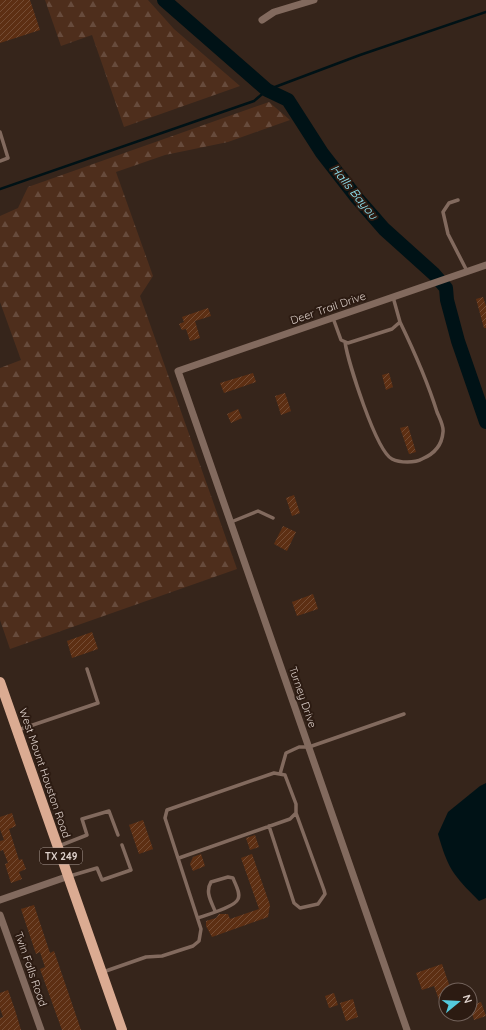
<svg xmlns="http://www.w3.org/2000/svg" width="486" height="1030" viewBox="0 0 486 1030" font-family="Quicksand,sans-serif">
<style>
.forest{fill:url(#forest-firs)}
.water{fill:#001216}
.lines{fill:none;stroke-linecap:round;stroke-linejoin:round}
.stream{stroke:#001216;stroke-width:2.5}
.river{stroke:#001216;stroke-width:14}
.building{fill:url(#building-hatch)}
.lane{stroke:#826a5e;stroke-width:3.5}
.street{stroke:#826a5e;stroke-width:7}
.primary{stroke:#dbab92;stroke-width:10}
.labels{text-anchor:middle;stroke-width:4;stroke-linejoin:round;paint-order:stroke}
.shield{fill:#2c1b12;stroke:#a89a93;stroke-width:1}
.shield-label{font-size:10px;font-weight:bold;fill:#ddd0ca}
.street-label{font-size:11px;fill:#ddd0ca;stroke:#2c1b12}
.water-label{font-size:12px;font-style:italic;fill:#93ebfb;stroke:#2c1b12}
</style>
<defs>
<pattern id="forest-firs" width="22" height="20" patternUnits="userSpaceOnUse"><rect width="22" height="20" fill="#4e2e1c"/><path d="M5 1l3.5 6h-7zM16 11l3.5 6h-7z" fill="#674b3c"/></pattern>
<pattern id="building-hatch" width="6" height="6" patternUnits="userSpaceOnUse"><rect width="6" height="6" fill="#5d2f13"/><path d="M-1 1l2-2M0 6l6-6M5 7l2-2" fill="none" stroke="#744c34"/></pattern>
</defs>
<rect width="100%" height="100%" fill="#36251b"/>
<!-- forest -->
<path class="forest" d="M45,0H148L174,29L240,86L124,127L92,35L61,46Z
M269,102L290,120L228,142L165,155L116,172L153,276L140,296L237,569L10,649L0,620V368L21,360L0,302V216L18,208L28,187Z"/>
<!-- water -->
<path class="water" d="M486,783V898L479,901C453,875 448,869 438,834L448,812L480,786Z"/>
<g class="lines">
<!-- stream -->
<path class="stream" d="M0,189L254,101L267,90L360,55L486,12"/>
<!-- river -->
<path class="river" d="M164,0L267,90L288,100L322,153L357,198L384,229L434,274L446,288L447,300L458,341L486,422"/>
</g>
<!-- building -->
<path class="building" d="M0,0H30L40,30L0,43Z
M483,297L486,306V328H484L476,299Z
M208,308L211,316L195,321L200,338L190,341L186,329L182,330L179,324L184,322L182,317Z
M253,373L256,382L224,393L220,383Z
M389,373L393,387L386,390L382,375Z
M285,393L291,411L281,415L275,396Z
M238,409L242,418L231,423L227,414Z
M408,426L416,452L409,454L400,428Z
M294,495L300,513L292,516L286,498Z
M283,526L296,532L287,551L274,544Z
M313,594L318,609L297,616L292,602Z
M92,632L98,649L72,658L67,641Z
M12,813L16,826L9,829L19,860L22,859L26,869L19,872L22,879L11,883L5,864L8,863L3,850L0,851V841L4,840L0,829V817Z
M143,820L153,849L139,854L129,825Z
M255,835L259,847L250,850L246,838Z
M201,854L205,866L193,871L190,864L193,857Z
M252,854L270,905L268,917L212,937L206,926V921L216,918L219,914H228L230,919L259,909L241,858Z
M34,905L50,953L54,951L81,1030H62L40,969L45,967L40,952L36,954L21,909Z
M442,964L451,990H446V998L439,1000L434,986L422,990L416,973Z
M8,990L15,1010L21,1030H0V1018L3,1017L0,1008V993Z
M334,993L338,1005L329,1008L325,996Z
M353,999L358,1017L346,1021L340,1003Z
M481,1002L486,1016L474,1020L470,1006Z"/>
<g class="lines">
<!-- lane -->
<path class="lane" d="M0,132L8,158L0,161
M458,200L449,203L443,212L448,234L467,271
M333,318L341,340L348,343L392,329L400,322L393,297
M345,342C348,362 376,451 392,459C400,463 415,463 422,459C434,454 442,445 443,432C444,426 439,417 437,412C427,380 414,351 400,322
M231,522L258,511L273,518
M18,730L98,703L87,669
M280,774L286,753L299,747H309L404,714
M59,846L87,835L82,819L109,811L118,835
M179,858L290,819L296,813
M70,876L97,868L102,880L131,870L122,845
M198,918C206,915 235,907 238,899C241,893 235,884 233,878L228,877L211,882C205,892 211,901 215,911
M103,972L146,957L162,956L193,946L199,941L201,929L165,818L167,810L274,773L285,775L296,804V813L324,890L325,894L318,904L300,908L294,903L269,826"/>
<!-- street -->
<path class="street" d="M262,20L274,12L314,0
M0,900L69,876
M0,915L41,1030
M407,1030L178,371L486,265"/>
<!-- primary -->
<path class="primary" d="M0,682L122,1030"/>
</g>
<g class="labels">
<!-- shield labels -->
<rect class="shield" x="40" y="848" width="42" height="16" rx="3"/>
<g class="shield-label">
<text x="61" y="860">TX 249</text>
</g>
<!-- street labels -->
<g class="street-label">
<text transform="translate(328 308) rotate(-19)" y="4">Deer Trail Drive</text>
<text transform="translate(303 697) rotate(71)" y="4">Turney Drive</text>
<text transform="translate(45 773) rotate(71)" y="4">West Mount Houston Road</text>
<text transform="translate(31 969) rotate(71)" y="4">Twin Falls Road</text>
</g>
<!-- water labels -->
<g class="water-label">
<text transform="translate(354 192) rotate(51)" y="4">Halls Bayou</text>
</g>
</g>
<!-- north arrow -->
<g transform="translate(458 1002) rotate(72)"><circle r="19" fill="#2c1b12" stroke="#73635c"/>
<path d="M0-3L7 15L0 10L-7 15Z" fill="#54cadd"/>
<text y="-6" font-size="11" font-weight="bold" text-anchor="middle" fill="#ddd0ca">N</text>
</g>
</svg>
